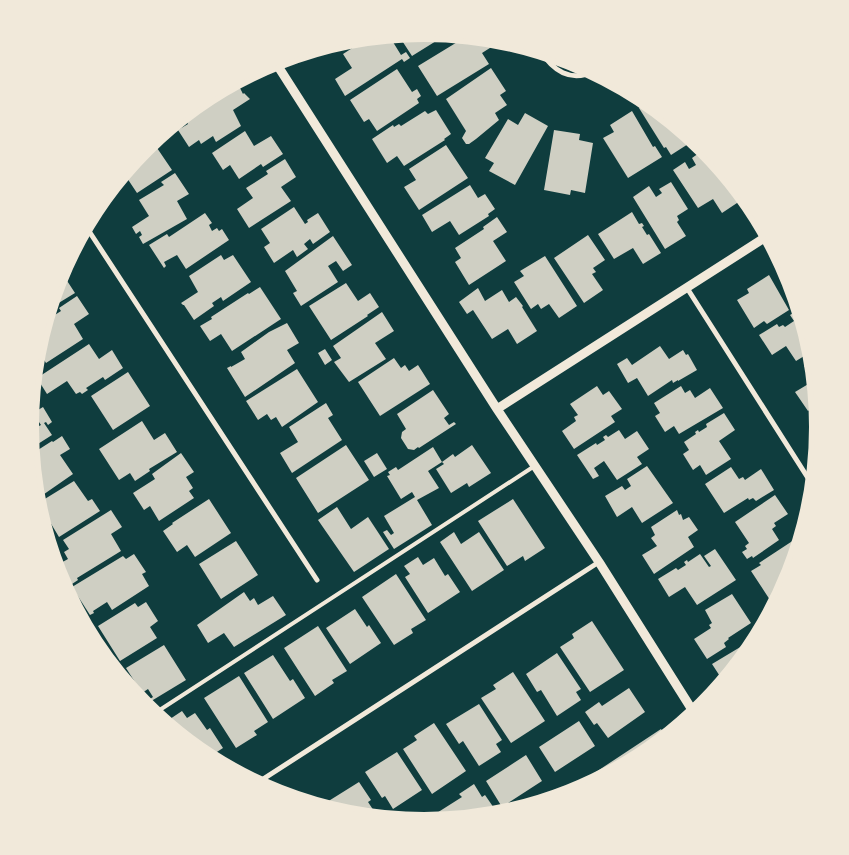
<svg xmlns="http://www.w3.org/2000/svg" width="849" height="855" viewBox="0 0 849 855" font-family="Barlow,sans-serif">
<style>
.building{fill:#cfcfc3}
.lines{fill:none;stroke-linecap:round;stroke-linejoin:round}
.service{stroke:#f1e9da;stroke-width:4}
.minor{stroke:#f1e9da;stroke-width:5}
.tertiary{stroke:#f1e9da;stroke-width:9}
.rim{fill:none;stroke:#f1e9da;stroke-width:6}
</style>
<rect width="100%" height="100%" fill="#0f3d3e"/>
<!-- building -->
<path class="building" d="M425,31L449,33L412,56L397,33Z
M388,34L401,55L406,52L410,58L404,62L402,59L345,96L335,79L352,68L343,54L371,36Z
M459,34L486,37L493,46L482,53L489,64L437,96L418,66L459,41L455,36Z
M491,68L506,91L500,95L507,105L495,113L499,120L476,139L469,144H466L462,138L466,131L446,99Z
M397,69L412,92L417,89L421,96L417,99L419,103L377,131L369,119L364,122L350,100Z
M237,82L243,94L244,93L250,99L233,110L241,126L216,142L213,136L201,144L199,140L189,147L178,130L188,124L186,120L219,99L216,95Z
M650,101L696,139L671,155L666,147L664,148L639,108Z
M436,110L451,134L444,139L445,140L404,166L397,156L387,163L372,139L393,125L394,127L399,124L401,126L425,111L428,114Z
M632,111L653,147L655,146L662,157L628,178L603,138L614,132L610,125Z
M525,113L548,126L515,185L489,171L494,163L485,158L508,119L518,125Z
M554,130L580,134L579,140L593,143L585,193L571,190L570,195L544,190Z
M245,131L254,146L271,136L283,154L263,167L261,164L239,179L230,165L223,170L212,153Z
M155,145L172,170L137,193L127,178L111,188V187L142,148L145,152Z
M446,145L468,178L419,210L404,187L416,180L409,169Z
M706,148L743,199L722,213L713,199L698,208L673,170L685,162L689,169L696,165L692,158Z
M285,159L296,177L281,187L291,201L249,228L237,209L253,198L246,188L268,174L266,171Z
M175,173L189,194L177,201L187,219L143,244L139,237L142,235L140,231L136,234L132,227L149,216L139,200L164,185L161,182Z
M671,182L688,209L677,216L679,220L677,222L686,236L665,249L633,197L649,186L656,197L662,193L659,189Z
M470,185L478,198L485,194L495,209L488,214L489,216L459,235L450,221L432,232L422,215Z
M294,207L305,224L308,222L307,220L318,213L330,232L313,244L310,239L304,244L308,249L297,257L293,250L274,263L264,247L270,243L261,229Z
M632,212L639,224L642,223L644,226L642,227L647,235L649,234L661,253L643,264L633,248L614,259L598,234Z
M205,213L212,223L209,225L212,231L217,228L219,231L222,229L229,240L186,269L177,255L164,262L166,266L164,268L149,245L167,234L169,237Z
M497,217L507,232L493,241L506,261L469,285L455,262L461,258L455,248L484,229L483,227Z
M588,235L605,260L593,268L596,272L592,274L603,290L584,303L554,258Z
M333,236L352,265L343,271L336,261L328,266L338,282L301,306L293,293L297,291L285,271Z
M221,255L224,260L233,255L251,282L223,301L221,297L212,303L214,306L194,320L184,305H183L181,303L198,292L189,276Z
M545,256L577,306L559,318L549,304L541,309L538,304L531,309L514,282L524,276L520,271Z
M786,266L791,276L797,297L780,270Z
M62,273L75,293L57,304L55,301L49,305L58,276Z
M769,275L789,310L767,324L764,321L754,328L737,300L749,293L747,289Z
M346,283L358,301L370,293L379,307L367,315L368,316L331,340L309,306Z
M260,287L281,319L232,351L221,334L210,341L200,326L212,319L211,317L248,293L249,294Z
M478,288L485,301L502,290L509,302L516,297L523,306L522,307L537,331L517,344L508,329L492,339L473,310L467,314L459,302Z
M77,296L89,314L74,324L83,339L46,363L36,347L39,336L41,335L40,333L44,322L61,311L59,308Z
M801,308L814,350L796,361L786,346L772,355L759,335L777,324L779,327L783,325L785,327L794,321L790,315Z
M382,312L394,331L375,343L386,359L349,382L334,362L341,358L333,346Z
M287,323L299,343L287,350L295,363L245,397L227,368L231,366V367L245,359L241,352L269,332Z
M89,344L99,359L112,350L123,368L105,380L103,377L86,388L88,390L82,394L80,392L76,394L67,381L47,394L37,378Z
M660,346L669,359L683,350L686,355L688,354L697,370L678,381V380L673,383L672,380L648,396L637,378L628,383L617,364L627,358L632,365Z
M325,349L332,360L325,365L318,353Z
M394,358L401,368L405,365L409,371L418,365L430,384L380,416L358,382Z
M815,359L819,403L808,411L795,392L810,383L808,380L812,377L804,366Z
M297,369L318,402L282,427L276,417L271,420L267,414L258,420L246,401Z
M128,372L150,406L113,430L91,396Z
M597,386L603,395L609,391L622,409L611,416L615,422L574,449L562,431L576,421L574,417L578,415L570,404Z
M681,386L685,393L690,390L695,398L710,388L723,408L679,434L674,426L665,432L655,416L660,413L654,403Z
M433,390L449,414L444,418L449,425L454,422L456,424L419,448L418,447L414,450L408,449L401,438L402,432L406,429L397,414Z
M326,403L333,415L328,418L342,440L292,473L280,453L298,442L289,427Z
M43,407L52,422L48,425L46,422L44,423L52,435L30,449L28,427L29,410L39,426L41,425L33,413Z
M820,410L821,428V434L809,416Z
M724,413L735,430L719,441L731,459L706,475L700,465L693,470L683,454L689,450L684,442L696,434L695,432L698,430L699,432L707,427L706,424Z
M142,421L154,440L165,433L177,452L149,469L150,471L135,481L130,473L119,480L99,449Z
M619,430L625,439L637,431L649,449L637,457L642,464L617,480L604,461L594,468L599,476L593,479L577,455L596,443L597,445L605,440L603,437L606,435L608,437Z
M62,436L70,449L60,455L73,474L37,499L34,497L30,455L52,441L53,442Z
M346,445L369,480L318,513L296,478Z
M472,445L491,473L469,487L467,483L451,493L436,469L444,464L442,462L428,471L439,488L417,500L432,525L394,549L383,532L387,530L391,535L394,533L384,516L415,497L412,492L401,499L387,476L390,475L388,472L396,467L398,470L433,447L442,462L453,454L455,457Z
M181,453L194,472L186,477L193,488L189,491L194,498L159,521L150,506L144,510L133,493L155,479L152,474Z
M377,453L387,469L374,477L364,461Z
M647,466L673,503L642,523L632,507L617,517L605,496L622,486L625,490L631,486L627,479Z
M731,467L739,479L743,477L745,480L761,469L774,490L756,501L753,498L749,500L748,498L724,513L705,484Z
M74,481L88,501L92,499L100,511L59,537L50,522L42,527L35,505Z
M775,495L788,514L774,523L776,526L772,529L779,540L753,558L752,556L747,559L742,552L747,549L745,546L749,543L735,522Z
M209,499L231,533L195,557L187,545L177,552L163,531L173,524L172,523Z
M513,499L545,548L525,561L523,556L507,566L478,521Z
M337,507L351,529L368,517L389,549L354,572L318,520Z
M111,510L122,527L111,534L121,551L77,578L78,580L72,584L59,564L68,559L64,552L69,549L63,540Z
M677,510L679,515L681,514L683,520L689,517L698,530L688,537L694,547L654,574L642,555L657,546L651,538L655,535L651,527Z
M454,532L461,544L479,532L504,570L472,591L440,542Z
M797,538L802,543L791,580L783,595L780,597L779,594L770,600L751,571L761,565L759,563Z
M236,541L258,575L221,599L199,564Z
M715,549L736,580L697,605L685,587L669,597L658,579L676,568L678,570L686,565L684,562L687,560L688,562L700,554L709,567L711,566L704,556Z
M134,554L146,572L142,574L149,586L112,610L107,602L93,611L94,613L90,615L72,587L123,556L126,559Z
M418,557L423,565L434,558L445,576L448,574L460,592L428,613L405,577L410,574L404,566Z
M396,574L426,620L411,629L413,633L394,645L362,597Z
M244,592L250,601L254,598L258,605L273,596L286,615L234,647L224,633L208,643L197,625Z
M732,594L751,623L728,638L729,639L724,643L726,647L707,659L694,639L711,628L709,625L712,623L705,610Z
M146,602L158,621L150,627L157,638L120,661L98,626L135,603L138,607Z
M355,609L367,627L369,625L381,643L350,664L326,628Z
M592,621L624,670L590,692L560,647L574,638L572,634Z
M318,626L347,671L332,680L334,683L315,696L284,648Z
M762,634L754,648L725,684L712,664Z
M164,645L186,680L148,703L147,701L153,697L148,689L142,693L126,668Z
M557,653L581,689L576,692L581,700L557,716L541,690L537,692L526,674Z
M273,655L290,681L293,679L305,698L273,719L244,673Z
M513,672L545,721L511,743L481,698L496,689L493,685Z
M239,676L268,722L254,731L257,735L236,748L204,698Z
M629,688L645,712L608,738L597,723L594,725L585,712L599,702L602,706Z
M479,704L502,740L496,744L501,752L479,766L463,741L459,744L446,724Z
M182,711L187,718L195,713L207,730L210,728L223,748L206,759L170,730L172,728L167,721Z
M579,721L595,746L555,772L539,747Z
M434,723L466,771L432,794L403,749L417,740L414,736Z
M661,729L667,739L645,758L576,794L549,803Z
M397,752L422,790L393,809L385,796L382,798L365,772Z
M526,755L542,781L502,807L486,781Z
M359,782L371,800L368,802L380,820L347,817L335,813L327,802Z
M474,784L482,797L485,795L496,811L484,819L437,823L432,816L462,797L459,794Z"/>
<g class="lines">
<!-- service -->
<path class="service" d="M152,715L533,467"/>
<!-- minor -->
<path class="minor" d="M539,49C553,71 570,83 595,71
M275,63L284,57
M85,225L317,580
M687,288L815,489
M254,785L599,562"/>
<!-- tertiary -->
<path class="tertiary" d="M274,60L497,409L599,562L696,716
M497,409L769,235"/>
</g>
<!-- crop -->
<path d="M0 0H849V855H0ZM36 427a388 388 0 1 1 776 0a388 388 0 1 1-776 0Z" fill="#f1e9da" fill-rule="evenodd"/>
<path class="rim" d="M36 427a388 388 0 1 1 776 0a388 388 0 1 1-776 0Z"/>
</svg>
